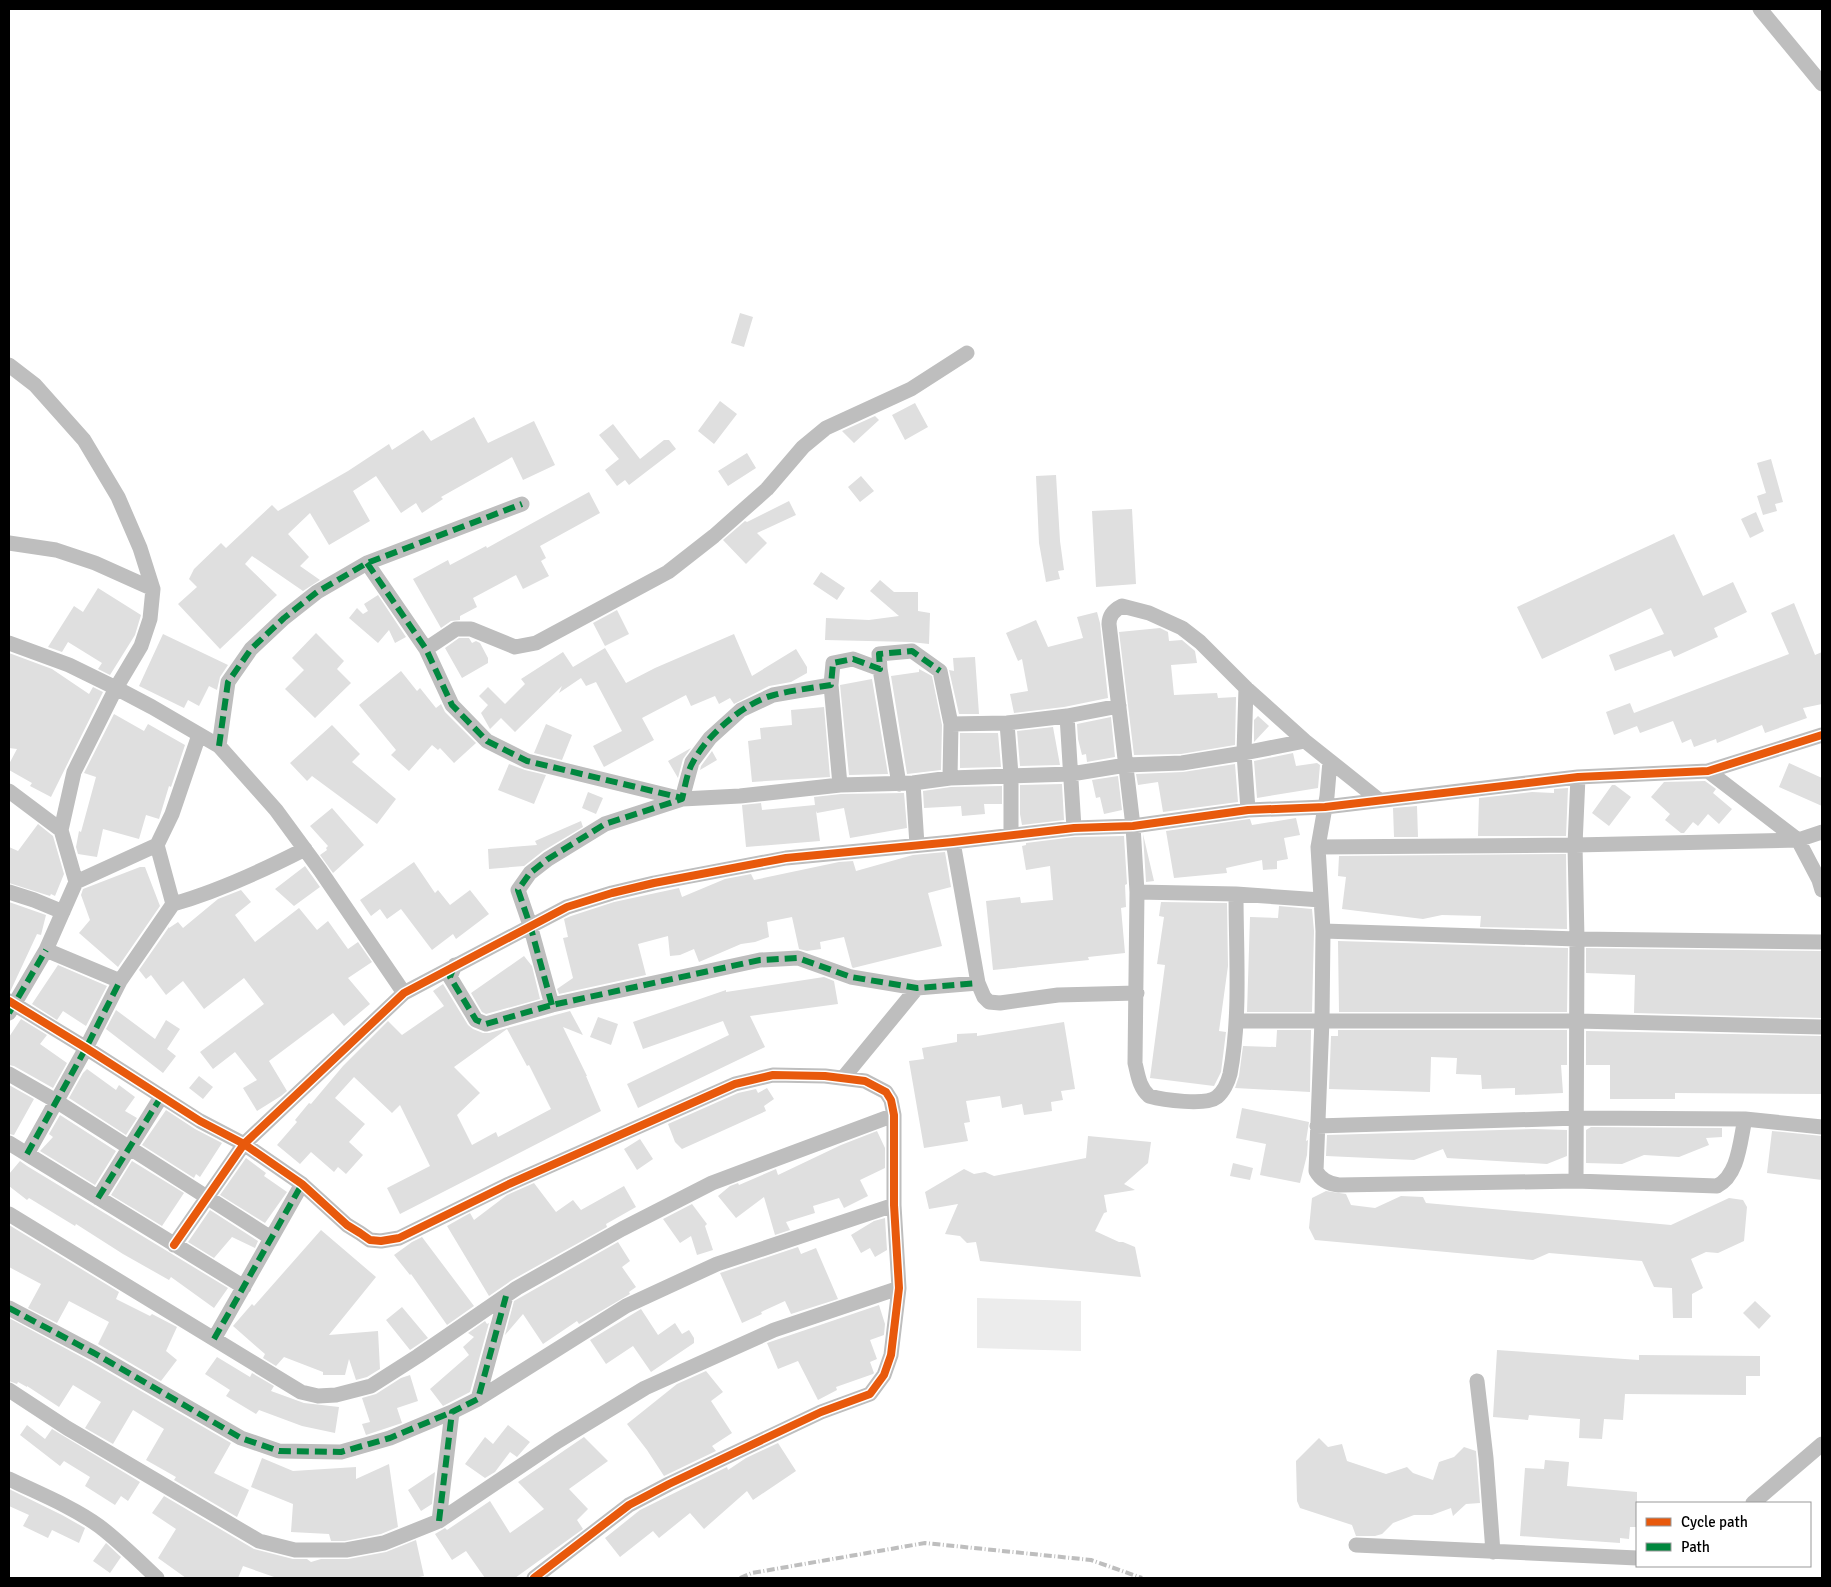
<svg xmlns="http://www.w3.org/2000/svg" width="1831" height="1587" viewBox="0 0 1831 1587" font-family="Signika,sans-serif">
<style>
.green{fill:#ececec}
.building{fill:#dfdfdf;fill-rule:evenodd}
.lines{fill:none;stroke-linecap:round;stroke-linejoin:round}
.street{stroke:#bebebe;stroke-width:15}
.rail{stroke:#bebebe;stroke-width:4;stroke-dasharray:8 2.5 1 2.5;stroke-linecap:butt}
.quiet{stroke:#00873e;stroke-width:6;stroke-dasharray:12 6;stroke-linecap:butt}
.cycleway-casing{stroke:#fff;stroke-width:11}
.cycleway{stroke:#e8590c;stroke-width:8}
</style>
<rect width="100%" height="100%" fill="#fff"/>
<!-- green -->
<path class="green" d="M977,1298L1081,1301V1351L977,1348Z"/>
<!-- building -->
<path class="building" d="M740,313L753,317L744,347L731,343Z
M720,401L737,414L714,444L698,431Z
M915,403L928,427L905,440L892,415Z
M875,416L879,420L854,443L842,431Z
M474,417L488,443L534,421L555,465L523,480L512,457L441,497L443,499L422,513L416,503L401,513L376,476L353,491L370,521L329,545L310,513L288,534L309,557L300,566L320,580L303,591L252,556L245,564L277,595L220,649L178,604L197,587L189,579L194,569L221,543L226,548L272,505L278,511L348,471L389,444L392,450L423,430L431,441Z
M613,424L640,459L664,440H669L676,449L629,485L625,480L617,486L605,470L619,459L599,435Z
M747,453L756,468L728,486L718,471Z
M1771,459L1783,502L1775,504L1777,511L1763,515L1757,496L1766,493L1757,463Z
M1056,475L1060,541L1064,570L1058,571L1060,579L1046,582L1039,543L1036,476Z
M861,476L874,491L860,502L848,487Z
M589,492L600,513L540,546L546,558L541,561L549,576L523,589L516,575L473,598L477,607L460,616V620L451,621L441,628L413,579L448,560L450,565L486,546L487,548Z
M789,501L796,515L757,533L767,543L746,564L723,540L745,521L747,522Z
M1132,509L1136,584L1096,587L1092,511Z
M1756,512L1764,531L1750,538L1741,519Z
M1674,534L1703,596L1733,582L1747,612L1714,628L1718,637L1674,657L1671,650L1615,671L1609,655L1664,634L1651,608L1542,659L1517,607Z
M821,572L845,588L837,600L813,584Z
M880,580L894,592H918V611L930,613L929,644L911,642L825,640L826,618L869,620L899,616L870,591Z
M98,588L141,615L135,635L110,675L98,669L102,663L68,642L62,652L48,647L74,606L83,612Z
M378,595L406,637L395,643L389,630L378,643L349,618L357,608L363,614L368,611L364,604Z
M1794,603L1815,655L1822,652V704L1803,708L1807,718L1765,733L1762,725L1717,743L1716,739L1694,747L1691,739L1682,743L1673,721L1640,733L1637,726L1614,735L1606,712L1630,703L1634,713L1789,654L1771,613Z
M617,610L629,634L605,646L593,623Z
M1097,612L1100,623L1108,698L1064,707L1014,713L1010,694L1028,691L1022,659L1018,661L1006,633L1036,620L1048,647L1083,638L1077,617Z
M1160,628L1168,632L1169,641L1182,640L1195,651L1197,663L1171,665L1174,695L1217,693L1218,698L1236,697L1235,745L1181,754L1134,755L1119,632Z
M316,633L344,661L337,669L351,683L315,718L285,689L304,670L292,658Z
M163,634L228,665L220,677L217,690L209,686L199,706L188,700L184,708L139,686Z
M734,634L752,676L796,649L807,667V673L791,682L769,686L734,704L730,698L719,704L715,696L691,706L686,695L642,718L654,740L604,767L593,746L622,731L596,682L586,686L581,678L559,693L562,686L515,732L501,718L490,729L481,713L488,705L479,696L488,687L505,704L525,684L521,679L563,652L573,667L605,648L626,683L655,668Z
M459,638H469L472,643L476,641L480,643L488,658V663L462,678L445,648Z
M9,653L52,669L89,694L93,687L103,692L51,797L30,786L32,783L9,770V764L17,749L9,748Z
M975,657L979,714H959L949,670L954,671L953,658Z
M919,669L932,676L942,725L941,770L907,774L891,676L919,672Z
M401,671L417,691L420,688L436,708L441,704L445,712L476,743L454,763L440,748L438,750L432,745L409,771L391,755L396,750L359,705Z
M872,679L888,774L849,775L840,685Z
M824,707L830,777L752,782L748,741L761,739L760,728L792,725L791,710Z
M114,714L144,731L148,724L185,745L171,787L169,786L159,819L146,815L139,839L103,829L97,857L78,854L76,847L79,831L81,832L96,777L84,773Z
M1258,716L1269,726L1254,742V720Z
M1111,717L1115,757L1087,762L1086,754L1082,755L1078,739L1077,724Z
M546,724L572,735L562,760L534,753Z
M332,725L360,754L352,762L396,799L377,824L312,776L307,781L290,763Z
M1053,727L1060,765L1020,766L1017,731Z
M960,733H998L1001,767L960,768Z
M691,748L683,759L678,778L668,761Z
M712,751L717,760L700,770L701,766Z
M1293,753L1296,766L1317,763L1320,765L1318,788L1257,798L1254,761Z
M1789,763L1822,778V806L1779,787Z
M509,764L525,770L546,775L534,804L498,790Z
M1235,764L1238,802L1163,812L1158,782L1138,785L1136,774L1183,772Z
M1118,776L1122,810L1104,814L1100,797L1096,798L1092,780Z
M1705,781L1716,789L1713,793L1732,809L1719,824L1708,814L1698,826L1693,822L1684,833H1681L1665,820L1670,814L1651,797L1664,782Z
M1062,784L1064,820L1022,825L1020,814V785Z
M1612,785H1615L1631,797L1609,826L1592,813Z
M1002,786V804H984L985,814L962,816L961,806L924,808L923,791L951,787Z
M1568,788L1566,836H1478L1479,798L1532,792L1554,793V789Z
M588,792L603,798L596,814L582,808Z
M904,793L907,828L850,838L844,808L817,813L816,811L820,841L746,847L742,805L761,803L762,810L815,805L814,797L841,794Z
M1417,806L1418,837H1394L1393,808Z
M332,808L364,845L333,873L320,855L327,850L326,848L328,846L310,826Z
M1296,818L1300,835L1284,838L1288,859L1277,861V869L1263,870L1262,860L1226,868L1227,873L1174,878L1166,831L1249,819H1250L1252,825Z
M581,821L583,827L543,851L524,866L489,869L488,849L537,845L535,841Z
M38,824L53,836L64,874L55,896L51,894L50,896L9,883V847L18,851Z
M1143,834L1154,881L1146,882Z
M1124,836L1127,884L1125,885L1126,907L1121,908L1125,953L1088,957L1089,960L993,970L986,901L1020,897L1021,903L1053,900L1050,866L1026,870L1022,846L1026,845V843L1074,837Z
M945,852L951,887L928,893L942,946L853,968L852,967L844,937L820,942L821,949L807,951L799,949L792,917L767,922L769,937L755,942L741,944L699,962L694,949L680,955L670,956L668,936L638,944L646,975L559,994L557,989L573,978L563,938L568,937L564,919L571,916L614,902L679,888L682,897L725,879L751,874L754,880L839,862L853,861L856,871L913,855Z
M1566,854L1567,929L1480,927L1481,916L1442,915L1423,919L1342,909L1346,877L1338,876L1339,856Z
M414,862L435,893L438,890L450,905L470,890L489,914L456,939L453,934L432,950L401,909L387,919L380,909L371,916L360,900Z
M305,866L320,887L294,906L275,889Z
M140,867H145L160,906L118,967L79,933L90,920L81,895L83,889Z
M241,890L251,902L235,915L255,942L299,908L317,930L328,921L348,949L358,942L372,962L348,978L370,1004L344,1026L333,1013L269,1061L287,1091L281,1096L257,1111L243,1088L257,1080L235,1052L213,1069L200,1052L264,1004L244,978L204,1009L183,981L166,995L151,975L146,979L139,970L169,927V928L178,922L183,928L218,899Z
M9,902L46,915L41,935L37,934L10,992H9Z
M1161,902L1227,903L1228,966L1219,1031L1226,1032L1221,1072L1214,1086L1150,1078L1165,965L1157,964L1164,917L1159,916Z
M1279,906L1312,909L1314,931L1312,1012H1247L1250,917L1278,918Z
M1338,941L1568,948L1567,1012H1339Z
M1586,948L1822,951V1018L1634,1013L1635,975L1586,973Z
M524,956L532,966L540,999L486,1014L482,1012L471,993Z
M58,965L107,986L86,1026L63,1011L57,1020L32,1004Z
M824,977L834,981L838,1004L750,1016L765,1047L638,1108L627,1084L729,1035L723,1021L643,1049L633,1022L726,990V992Z
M443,984L468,1025L473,1029L483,1033H489L570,1011L583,1035L563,1027L587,1076H586L601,1111L400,1214L387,1188L430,1166L400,1105L392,1113L354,1077L335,1098L365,1124L349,1142L363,1155L346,1174L338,1167L334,1172L311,1152L300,1164L277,1145L297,1122L295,1120L309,1103L311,1104L343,1066L388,1021L402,1035L444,1006L433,991ZM507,1029L527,1066L529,1065L551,1109L498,1137L496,1132L472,1145L457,1115L480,1093L454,1067Z
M116,1010L155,1039L166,1020L180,1029L167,1049L176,1056L163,1073L106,1029Z
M598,1017L618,1024L611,1045L590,1037Z
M21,1019L47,1035L40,1044L67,1063L53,1088L14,1066L9,1065V1037Z
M1064,1022L1075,1089L1061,1091L1063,1100L1051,1102L1052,1111L1024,1115L1022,1104L1002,1108L1000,1096L966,1101L970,1122L964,1123L968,1141L924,1148L909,1061L924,1059L922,1048L957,1042V1034L977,1033V1036Z
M1277,1030H1311L1310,1092L1235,1088L1239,1076L1243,1046L1276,1047Z
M1338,1030H1567V1065H1561L1563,1093L1515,1095V1088L1482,1089L1481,1075L1456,1074L1457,1058L1431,1057L1430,1092L1329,1089L1331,1036H1338Z
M1586,1031L1822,1036V1094L1675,1093V1099H1610V1065H1586Z
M87,1069L116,1090L119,1085L135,1097L125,1111L137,1118L126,1135L69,1098L83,1073Z
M199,1076L213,1087L203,1099L189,1088Z
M9,1085L34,1099L14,1135L9,1134Z
M767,1088L774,1099L764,1106L766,1111L682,1149L675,1142L668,1124L738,1093L756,1089L758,1093Z
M1242,1108L1309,1122L1306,1141L1308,1140L1307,1155L1300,1183L1260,1175L1266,1144L1236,1138Z
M166,1110L195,1129L222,1143L200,1177L196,1174L194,1178L142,1145Z
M60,1115L116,1151L95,1185L40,1151L53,1137L49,1134Z
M1591,1127L1722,1128V1137L1706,1138L1709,1145L1679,1157L1644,1155L1622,1164L1586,1163V1130Z
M1534,1129L1567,1130V1156L1547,1164L1447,1158L1443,1149L1414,1160L1326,1156L1327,1135Z
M877,1131L885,1148V1168L860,1180L868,1196L844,1208L839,1198L813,1206L815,1213L786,1222L790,1230L775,1235L764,1197L736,1218L718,1196L730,1186L738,1183L739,1185L776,1169L778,1175L841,1145Z
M1772,1131L1822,1136V1180L1767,1173Z
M1088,1136L1151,1142L1148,1163L1124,1184L1135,1190L1104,1195L1107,1212L1104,1213L1095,1231L1119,1242H1123L1135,1247L1141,1277L980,1261L976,1242L967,1243L960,1236L945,1234L958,1204L929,1209L925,1192L964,1169L974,1174L985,1172L994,1176L1086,1158Z
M640,1139L653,1159L637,1170L624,1149Z
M246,1158L266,1173L264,1176L287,1192L265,1223L220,1195Z
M20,1161L27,1166L228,1288L214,1308L171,1277L169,1280L123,1254L76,1224L75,1226L29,1198L27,1200L9,1186V1174Z
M132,1161L184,1193L162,1226L111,1195Z
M1233,1163L1253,1168L1250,1180L1230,1176Z
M534,1183L556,1212L573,1200L581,1210L624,1186L636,1207L606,1224L607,1227L512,1280L489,1296L447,1226L470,1213L474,1220L507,1195Z
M1326,1191L1346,1194L1351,1205L1375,1208L1401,1196L1423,1197L1426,1203L1671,1225L1729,1198L1743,1200L1747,1207L1744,1241L1718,1253L1706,1252L1691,1259L1703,1288L1692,1294V1318H1673L1672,1288L1654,1287L1642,1261L1549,1253L1533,1260L1315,1240L1309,1228L1312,1198Z
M692,1204L707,1224L705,1226L713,1250L697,1255L691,1236L680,1243L663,1219Z
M210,1210L258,1241L255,1248L232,1237L214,1258L188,1242Z
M885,1218L887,1250L875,1257L870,1248L861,1253L851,1235L874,1221Z
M9,1225L119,1292L116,1299L150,1316L152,1314L177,1327L166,1351L177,1360L161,1381L98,1344L109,1322L69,1301L57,1323L28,1308L41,1284L9,1267Z
M321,1230L376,1277L329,1335L378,1331L380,1369L367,1377L356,1380L349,1359L345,1375H323V1372L284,1357L276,1366L263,1358L265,1354L233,1326L252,1304L254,1306Z
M422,1237L474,1306L447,1325L411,1274L410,1275L394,1255L412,1242Z
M618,1242L630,1261L622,1267L636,1287L629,1292L630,1294L579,1324L577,1321L543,1344L523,1314L505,1335L514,1301Z
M798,1247L801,1254L816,1248L838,1299L791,1314L785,1301L761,1312L762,1314L742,1323L720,1273Z
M1755,1301L1771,1316L1759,1329L1743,1313Z
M879,1305L885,1324L884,1335L870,1340L877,1359L870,1362L874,1373L873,1374L836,1387L837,1390L818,1400L798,1361L778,1369L767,1343Z
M402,1307L428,1338L410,1350L386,1320Z
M641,1309L658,1335L675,1323L682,1334L689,1330L694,1338V1343L651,1372L633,1346L606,1364L590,1340Z
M9,1318L89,1361L231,1443L214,1473L249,1490L237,1517L174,1480L176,1477L146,1460L164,1429L133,1410L113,1444L85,1428L101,1402L73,1385L59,1407L27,1386V1387L18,1382L17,1384L9,1381Z
M485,1321L487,1324L489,1323L470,1392L443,1406L430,1389L469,1355L463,1347L474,1337L468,1333Z
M1497,1350L1639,1360V1355L1760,1356V1376H1746V1395L1625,1394L1623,1420L1604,1419L1602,1439L1579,1438L1580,1419L1529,1415L1528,1420L1493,1417Z
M217,1357L250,1377L252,1373L274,1386L271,1391L304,1403L339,1407L335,1433L302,1426L259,1410L256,1414L226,1396L230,1390L205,1374Z
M706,1371L723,1392L711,1401L732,1433L712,1446L716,1451L664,1476L647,1450L627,1424L677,1384Z
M410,1375L418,1401L397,1408L402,1423L366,1435L362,1424L370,1422L362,1398L376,1394L401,1378Z
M27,1425L45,1439L52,1429L140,1482L128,1501L121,1496L115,1505L85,1486L90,1477L64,1461L60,1466L20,1435Z
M508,1425L530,1442L517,1457L510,1452L495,1472L485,1478L465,1464L485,1437L493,1444Z
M584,1437L608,1461L569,1489L588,1509L577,1520L583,1529L515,1578H485L466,1551L452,1560L435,1534L445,1528L447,1530L490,1501L510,1533L544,1509L518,1482Z
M1319,1438L1328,1447L1342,1444L1347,1461L1386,1474L1407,1467L1413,1473L1433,1480L1439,1462L1454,1457L1464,1447L1476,1451L1480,1503L1466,1504L1453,1516L1451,1508L1432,1515H1414L1393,1523L1382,1534L1375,1536H1356L1352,1525L1300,1508L1297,1501L1296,1461Z
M778,1443L796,1471L753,1500L747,1491L704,1529L690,1513L659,1538L653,1531L620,1557L605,1538L640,1510L727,1467L728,1470L746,1458Z
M262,1458L293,1471L356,1467V1479L389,1464L398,1527L381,1534L345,1541H331L329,1534L291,1532L293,1504L251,1487Z
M1545,1460L1569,1462L1567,1486L1637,1492V1527H1630L1629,1539L1620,1538V1543L1520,1536L1525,1468L1544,1469Z
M435,1472L432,1504L421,1511L408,1490Z
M9,1489L62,1515L85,1528L79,1543L52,1530L48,1538L23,1526L29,1515L9,1506Z
M164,1496L254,1549L293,1559H307L311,1562L321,1559H348L386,1552L416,1540L424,1576L414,1578H277L243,1566L238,1578H186L158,1558L176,1529L152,1513Z
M106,1543L121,1557L110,1573L93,1561Z"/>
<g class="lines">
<!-- street -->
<path class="street" d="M1760,9L1822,84
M9,365L35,385L84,440L118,497L140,548L153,589L150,619L141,646L116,688L74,772L61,830L76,882L46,950L9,1013
M9,543L56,550L95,563L153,589
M367,563L426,649L452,705L487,741L527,761L682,799L740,796L840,785L913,783L950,778L1071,774L1126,765L1182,763L1244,753L1305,741
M9,643L69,665L116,688L152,707L219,746L276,810L320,870L404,993
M426,649L456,629H471L515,647L536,643L668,572L714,536L767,489L803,447L826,428L911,389L967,353
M880,669L899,784
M831,685L840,785
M1246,688L1244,753L1248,810
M1067,716L1074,828
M1007,723L1011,775V835
M199,735L172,814L157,845L173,904C219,891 262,871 305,849
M219,746L228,682L251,649L284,618L317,592L367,563L522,504
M1330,761L1327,796L1318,847L1323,931L1322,1020L1316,1171C1321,1180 1329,1184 1339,1185L1576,1181L1717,1186C1739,1175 1740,1140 1745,1119
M1708,771L1798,840L1819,880L1822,890
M950,778L951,724L1007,723L1067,716L1119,706
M913,783L917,845
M9,791L61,830
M953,842L978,983L984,997L989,1002L1000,1003L1058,995L1137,993
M1318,847L1575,845L1798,840L1822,832
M76,882L157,845
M9,892L34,900L63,912
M1137,892L1236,894L1321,900
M1236,894C1236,953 1241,1016 1230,1074C1228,1082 1223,1092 1217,1097C1206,1106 1163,1100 1149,1096C1139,1087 1138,1075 1135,1063L1137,892L1133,826L1109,624C1109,615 1114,610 1122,606L1149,613L1182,628L1200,642L1246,688L1305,741L1379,800
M1323,931L1577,939L1822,942
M46,950L120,981
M455,965L450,977L476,1020L486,1024L552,1005L760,960L798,958L851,977L917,988L978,983
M9,1001L86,1048L200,1121L244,1144L302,1184L347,1225L360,1233L370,1240L381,1241L399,1238L509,1184L735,1084L773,1075L825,1076L865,1081L886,1092L891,1100L894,1115V1205L899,1288L891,1355L884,1375L870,1394L821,1412L669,1484L629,1505L534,1578
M552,1005L530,925L518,890L530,873L548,859L605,824L682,799L692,762L710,738L741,710L773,695L831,685L833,663L853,659L880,669L879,654L912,651L940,671L951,724
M1236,1021H1577L1822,1027
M9,1074L56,1101L271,1238
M843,1078L917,988
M1317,1126L1578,1118L1745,1119L1822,1127
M9,1143L244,1287
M27,1154L86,1048L120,981L173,904
M1576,1181L1577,939L1575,845L1578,777
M98,1198L161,1097
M9,1214L301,1392L318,1396L336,1395L371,1386L418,1356L517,1288L622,1229L712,1183L894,1115
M174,1245L244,1144L404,993L567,907L612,893L654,883L786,858L953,842L1074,828L1133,826L1248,810L1325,807L1578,777L1708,771L1822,735
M9,1308L94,1353L241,1438L279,1451L341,1452L390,1438L452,1412
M214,1339L302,1184
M1477,1381L1486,1458L1493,1552
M9,1390L67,1428L259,1541L295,1550H346L384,1543L439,1521L558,1441L645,1388L774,1330L899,1288
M478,1399L626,1306L717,1264L894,1205
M9,1479C38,1493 73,1507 99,1526C120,1542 138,1560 157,1578
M1753,1503L1822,1444
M439,1521L452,1412L478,1399L506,1296
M1356,1545L1637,1558"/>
<!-- rail -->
<path class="rail" d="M740,1578L752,1573L925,1543L1091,1560L1142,1578"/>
<!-- quiet -->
<path class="quiet" d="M367,563L426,649L452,705L487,741L527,761L682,798
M219,746L228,682L251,649L284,618L317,592L367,563L522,504
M454,967L450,977L476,1020L486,1024L552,1005L760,960L798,958L851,977L917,988L978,983
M552,1005L530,925L518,890L530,873L548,859L605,824L682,799C685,787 687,772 693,762C707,735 745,702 774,695C793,690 812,688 831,685L833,663L853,659L880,669L879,654L912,651L940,671
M9,1013L46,950
M27,1154L86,1048L120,981
M98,1198L161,1097
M9,1308L94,1353L241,1438L279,1451L341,1452L390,1438L452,1412
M214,1339L302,1184
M439,1521L452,1412L478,1399L506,1296"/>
<defs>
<path id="cycleway" d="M9,1001L86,1048L200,1121L244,1144L302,1184L347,1225L360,1233L370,1240L381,1241L399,1238L509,1184L735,1084L773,1075L825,1076L865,1081L886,1092L891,1100L894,1115V1205L899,1288L891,1355L884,1375L870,1394L821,1412L669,1484L629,1505L534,1578
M174,1245L244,1144L404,993L567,907L612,893L654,883L786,858L953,842L1074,828L1133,826L1248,810L1325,807L1578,777L1708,771L1822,735"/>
</defs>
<!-- cycleway casing -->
<use href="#cycleway" class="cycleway-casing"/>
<!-- cycleway -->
<use href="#cycleway" class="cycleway"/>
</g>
<!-- border -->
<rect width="1831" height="1587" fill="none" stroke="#000000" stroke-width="20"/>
<!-- legend -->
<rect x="1636" y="1502" width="175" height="65" fill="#ffffff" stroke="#999999"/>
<rect x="1646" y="1518" width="25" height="8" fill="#e8590c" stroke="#999999"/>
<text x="1681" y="1527" font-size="15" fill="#000000">Cycle path</text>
<rect x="1646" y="1543" width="25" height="8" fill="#00873e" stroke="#999999"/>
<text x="1681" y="1552" font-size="15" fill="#000000">Path</text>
</svg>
